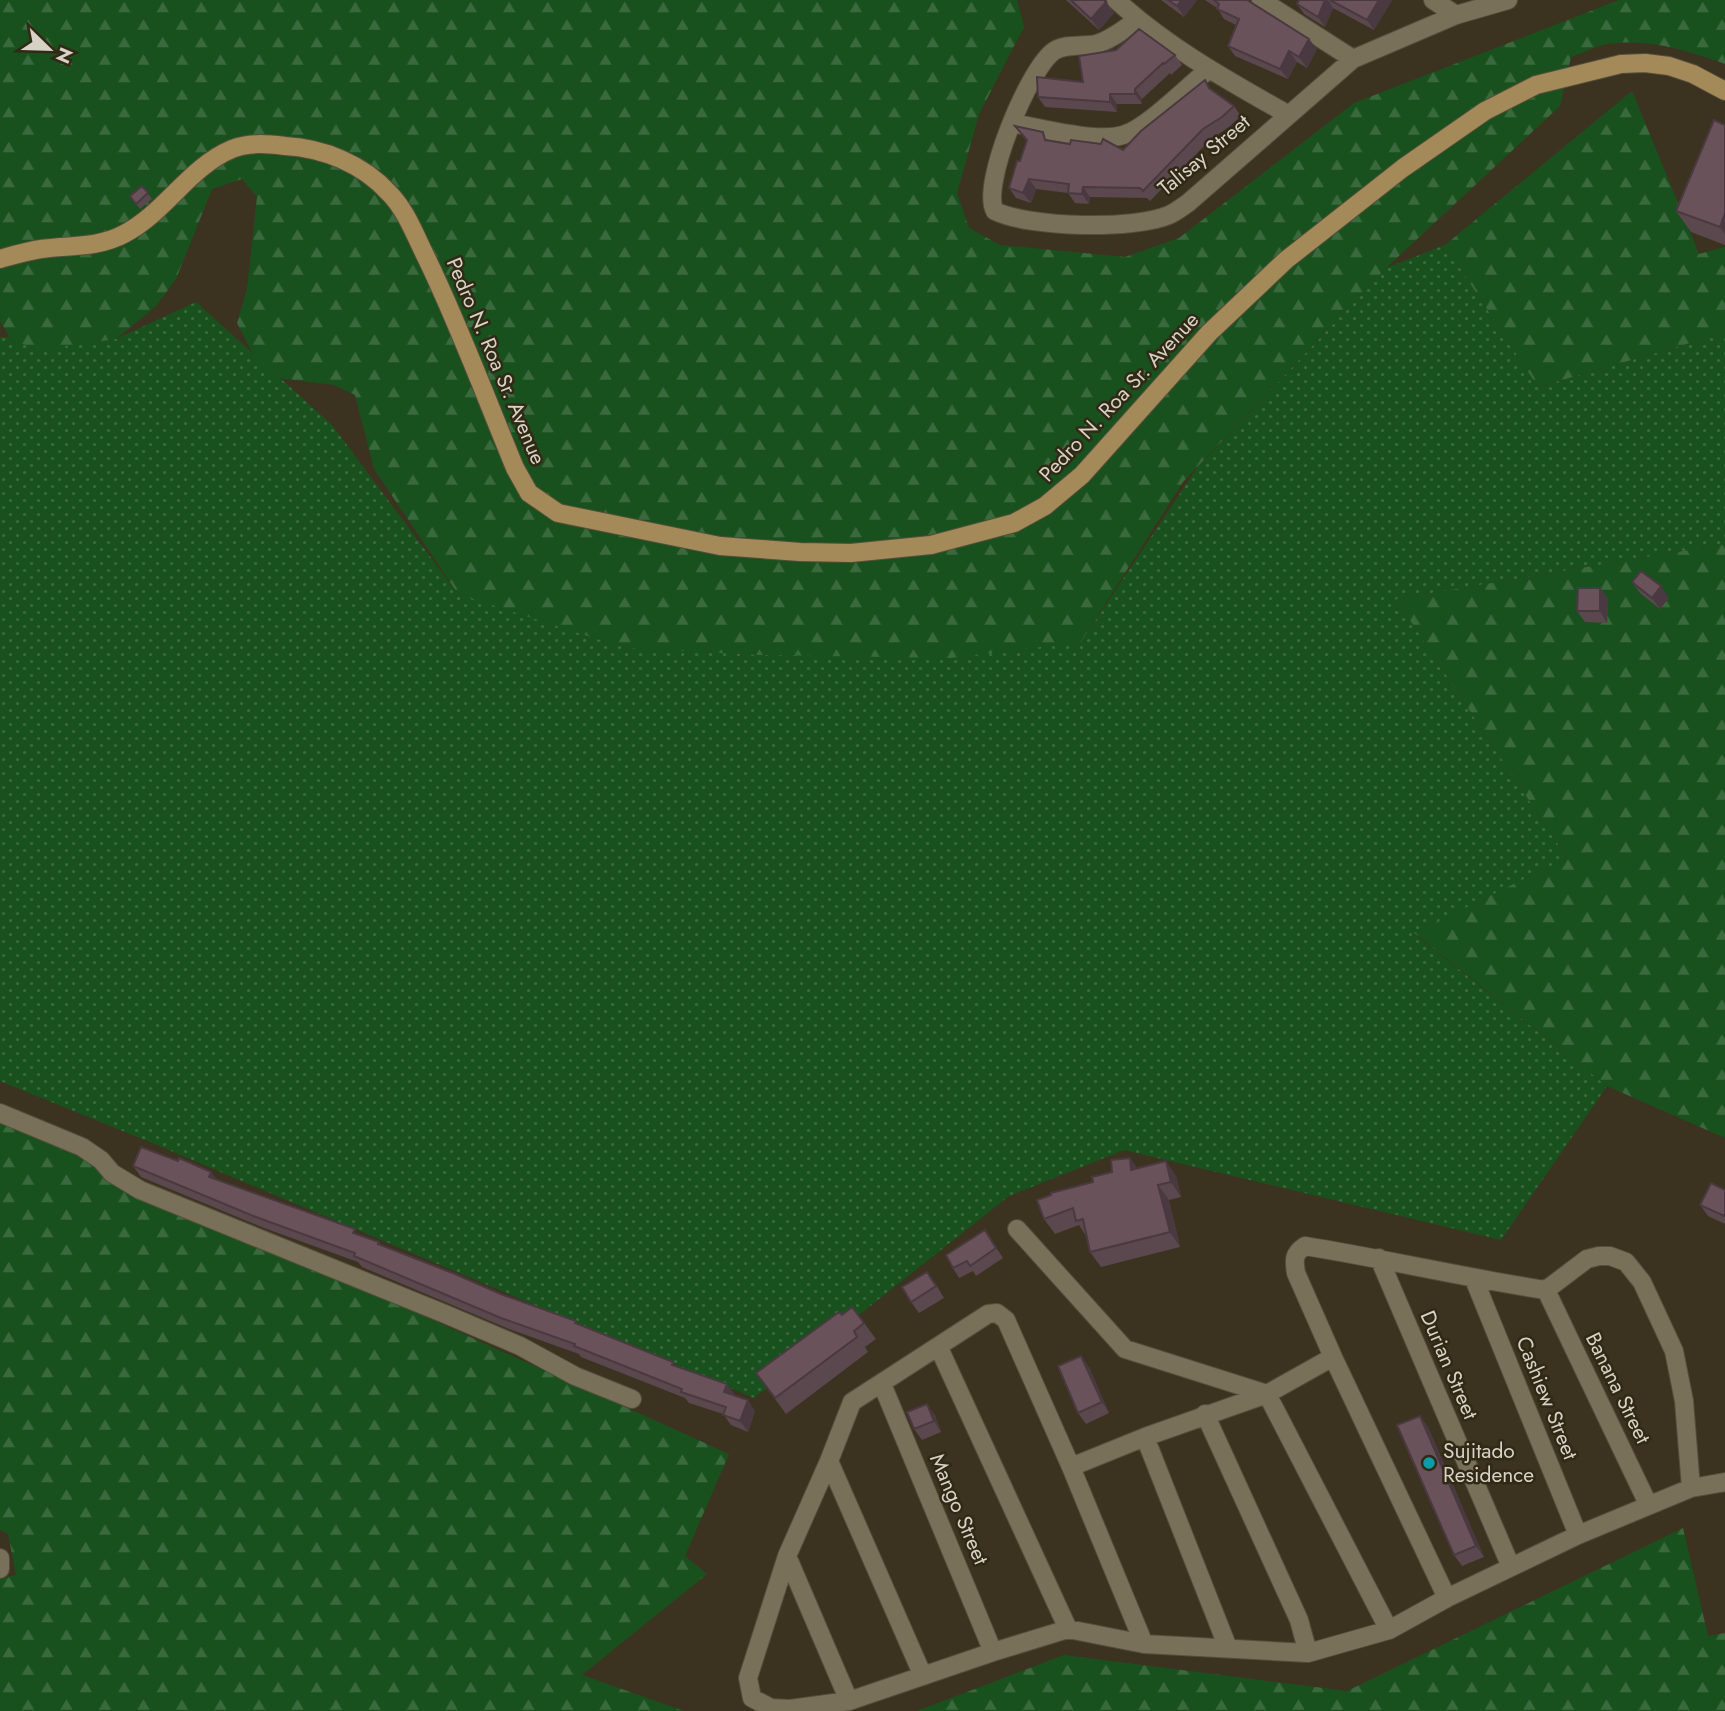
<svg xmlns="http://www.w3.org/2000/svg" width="1725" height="1711" viewBox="0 0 1725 1711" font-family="Jost,sans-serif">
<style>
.grass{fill:url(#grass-dots)}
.forest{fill:url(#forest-firs)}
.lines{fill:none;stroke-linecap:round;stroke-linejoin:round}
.minor-casing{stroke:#554e3c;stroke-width:20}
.primary-casing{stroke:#554e3c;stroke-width:20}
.minor{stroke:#79705a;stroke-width:18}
.primary{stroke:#a58a59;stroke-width:18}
.wall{fill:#5b474e}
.shaded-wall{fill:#4a3940}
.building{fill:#6a525b;stroke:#4a3940;stroke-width:2}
.culture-dot{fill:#0f9aa8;stroke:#312915;stroke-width:2.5}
.labels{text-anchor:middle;stroke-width:5;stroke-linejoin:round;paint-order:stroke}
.street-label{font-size:21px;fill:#d7d2c6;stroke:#312915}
.poi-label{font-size:21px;fill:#d7d2c6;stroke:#312915;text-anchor:start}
</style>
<defs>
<pattern id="grass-dots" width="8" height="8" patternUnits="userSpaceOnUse" patternTransform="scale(1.75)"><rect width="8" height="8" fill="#19511e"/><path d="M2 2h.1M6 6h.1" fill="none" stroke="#3a693d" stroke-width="1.8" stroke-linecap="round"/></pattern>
<pattern id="forest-firs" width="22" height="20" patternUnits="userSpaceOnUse" patternTransform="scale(1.75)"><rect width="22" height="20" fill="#19511e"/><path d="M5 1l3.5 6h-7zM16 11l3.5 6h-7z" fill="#3a693d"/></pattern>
</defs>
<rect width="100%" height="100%" fill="#3b331f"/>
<!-- grass -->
<path class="grass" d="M1445,245L1538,387L1725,333V544L1396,599L1567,858L1414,934L1607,1086L1501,1240L1124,1150L1009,1196L754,1398L157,1145L0,1081V337L116,339L196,302L332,425L458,594L1081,642L1197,468L1386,268Z"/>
<!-- forest -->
<path class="forest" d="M0,0H1017L1024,27L979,114L957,193L969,228L1000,245L1125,257L1179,238L1354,103L1619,0H1725V64C1687,50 1648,38 1607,44C1595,46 1583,53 1571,57L1560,106L1386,268L1183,482L1081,642L950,658L758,655L625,648L458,594L374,469L355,395L334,385L278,378L253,354L237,323L247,289L257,197L242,179L212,189L176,279L156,306L116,339L45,349L28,346L11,339L0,321Z
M1632,91L1699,254L1725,247V333L1538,387L1445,245Z
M1725,544V1138L1607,1086L1414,933L1567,858L1396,599Z
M0,1114L16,1119L125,1181L729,1454L685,1556L707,1574L582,1675L684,1711H0V1578L16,1575L8,1534L0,1530Z
M1683,1528L1708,1636L1725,1633V1711H917L1064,1655L1347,1691Z"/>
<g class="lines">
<defs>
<path id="minor" d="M1116,0C1167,47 1227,80 1287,114
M1261,0L1353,59
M1433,0L1456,15
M1137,20C1124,29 1111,40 1096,44C1082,47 1066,43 1054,51C1029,68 980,186 995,211C1030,228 1134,230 1169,215C1176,212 1182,207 1188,203L1353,59L1456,15L1508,0
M1012,123C1040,128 1096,143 1123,135C1147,128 1187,87 1208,70
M0,1113L82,1147L101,1160L112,1173L140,1190L445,1314L520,1346L575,1376L632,1399
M1017,1229L1125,1349L1267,1394L1389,1630
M1379,1258L1511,1567
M1474,1279L1578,1535
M1546,1290L1648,1504
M939,1348L1068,1629
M882,1384L993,1652
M1205,1414L1299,1620L1308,1653
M1145,1437L1228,1648
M829,1461L923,1676
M1071,1467L1145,1437L1267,1394L1333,1357
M787,1556L849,1701
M0,1558V1569
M1447,1598L1333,1357L1296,1273C1294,1260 1293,1254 1305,1246C1386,1259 1465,1278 1546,1290L1587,1259L1599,1256H1610L1626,1262L1642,1282L1674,1351L1684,1401L1691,1488
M1144,1644L1071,1467L1006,1320L997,1313L988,1314L852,1402L829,1461L787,1556L748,1678L752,1698L771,1708L790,1709L849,1701L993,1652L1068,1629L1144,1644L1308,1653L1389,1630L1447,1598L1578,1535L1691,1488L1725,1482"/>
<path id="primary" d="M0,259C14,255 27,251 41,249C70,245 98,248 124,234C165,213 189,167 232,149C249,142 268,144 285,146C323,148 363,164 389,193C406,210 415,235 426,257C459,325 486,398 515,468L529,493L558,513L720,546L800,552L851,553L931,545L1014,523L1045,506L1082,475L1209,333L1286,260L1403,168L1485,111L1536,85L1621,64L1645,63L1669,66L1693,74L1725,91"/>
</defs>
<!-- minor casing -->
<use href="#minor" class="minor-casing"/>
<!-- primary casing -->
<use href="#primary" class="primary-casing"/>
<!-- minor -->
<use href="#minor" class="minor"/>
<!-- primary -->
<use href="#primary" class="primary"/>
</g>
<!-- wall -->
<path class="wall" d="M1066,0H1104L1114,13L1099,30Z
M1161,0H1197L1184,17Z
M1205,0H1248L1250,2L1317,49L1307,68L1297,62L1288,79L1235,56L1228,46L1236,25L1224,19L1217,8Z
M1299,0H1392L1374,30L1333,8L1325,27L1304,14L1297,4Z
M1175,55L1182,65L1171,75L1170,73L1142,99V104H1117V112L1045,107L1038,97L1083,82Z
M1211,90L1234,106L1241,116L1229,127L1211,139L1150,201L1147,198L1090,197L1089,204L1075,203L1068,193L1036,189L1031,203L1016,198L1009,188L1027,142L1015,126L1049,141L1123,150Z
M1725,125V245L1691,232L1676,211Z
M142,186L152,199L140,209L130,196Z
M1632,582L1669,598L1660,609L1640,593Z
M1600,588L1608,599L1607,623L1585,622L1577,611Z
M178,1161L211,1172L217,1180L379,1242L381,1245L503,1295L578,1324L676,1366L735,1395L755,1411L748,1432L731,1425L723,1414L689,1403L685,1398L581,1357L579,1354L509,1329L362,1267L358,1262L264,1228L141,1177L133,1166Z
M1176,1176L1181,1197L1169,1200L1180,1247L1101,1267L1090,1252L1086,1236L1079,1225L1055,1234L1044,1219L1093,1182Z
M1725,1190V1224L1708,1216L1700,1205Z
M985,1230L1003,1258L976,1276L973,1271L959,1278L953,1268Z
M935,1283L944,1298L919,1313L911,1302Z
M842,1315L864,1323L876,1339L865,1347L868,1352L786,1414L756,1373Z
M1089,1367L1109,1413L1086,1424L1078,1413Z
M935,1415L941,1432L922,1440L914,1429Z
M1420,1416L1428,1427L1484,1557L1462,1566L1454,1555Z"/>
<!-- shaded-wall -->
<path class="shaded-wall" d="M1182,0H1197L1184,17L1177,6Z
M1325,0H1328L1333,8L1325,27L1318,17Z
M1379,0H1392L1374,30L1367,20Z
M1106,2L1114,13L1099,30L1091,19Z
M1309,39L1317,49L1307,68L1299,57Z
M1289,51L1297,62L1288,79L1280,69Z
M1135,89L1142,99V104L1135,94Z
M1110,94L1117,104V112L1110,102Z
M1029,179L1036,189L1031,203L1023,193Z
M1083,187L1090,197L1089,204L1082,194Z
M1725,213V235L1720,227Z
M1661,586L1669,598L1660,609L1652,598Z
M1600,588L1608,599L1607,623L1600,611Z
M1130,1158L1141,1173L1131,1170Z
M1166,1161L1176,1176L1181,1197L1171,1182Z
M211,1172L219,1182L209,1177Z
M1158,1185L1169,1200L1180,1247L1170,1232Z
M1081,1356L1089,1367L1109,1413L1102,1402Z
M727,1384L735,1395L732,1402L724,1392Z
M748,1400L755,1411L748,1432L740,1421Z
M927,1404L935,1415L941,1432L934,1421Z
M1420,1416L1428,1427L1484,1557L1476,1546Z"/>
<!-- building -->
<path class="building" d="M1071,0H1104L1106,2L1091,19Z
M1168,0H1182L1177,6Z
M1214,0H1247L1309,39L1299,57L1289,51L1280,69L1228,46L1239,19L1217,9L1219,4Z
M1299,0H1325L1318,17L1297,4Z
M1330,0H1379L1367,20Z
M1139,29L1175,55L1164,64L1163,63L1135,89V94H1110V102L1038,97L1037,77L1083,82L1079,56L1116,50Z
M1205,80L1209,88L1234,106L1222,117L1203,129L1143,191L1140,188L1083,187L1082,194L1068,193L1069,184L1029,179L1023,193L1009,188L1017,161H1020L1027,140L1015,126L1043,132L1045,140L1070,144L1071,140L1101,144L1103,139L1123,150L1141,131Z
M1714,120L1725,125V213L1720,227L1676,211Z
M142,186L148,193L136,204L130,196Z
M1641,571L1661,586L1652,598L1632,582Z
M1578,588H1600V611H1577Z
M141,1147L178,1161L179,1158L211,1172L209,1177L355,1229L353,1233L379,1242L378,1244L455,1274L503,1295L576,1321L575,1323L673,1362L672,1365L727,1384L724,1392L748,1400L740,1421L723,1415L726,1407L681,1392L682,1389L574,1346L575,1344L501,1318L354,1256L355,1253L256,1217L133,1166Z
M1130,1158L1131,1170L1166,1161L1171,1182L1158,1185L1170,1232L1090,1252L1083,1219L1076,1221L1073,1208L1044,1219L1037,1200L1051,1195V1193L1093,1182L1092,1177L1112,1172L1111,1160Z
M1711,1183L1725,1190V1213L1724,1216L1700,1205Z
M985,1230L996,1248L970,1266L967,1261L953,1268L946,1255Z
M927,1272L936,1286L911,1302L902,1287Z
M852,1307L864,1323L854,1331L857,1337L775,1398L756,1373L839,1312L842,1315Z
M1081,1356L1102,1402L1078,1413L1058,1366Z
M927,1404L934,1421L914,1429L907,1412Z
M1420,1416L1476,1546L1454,1555L1397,1425Z"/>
<!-- markers -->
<circle class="culture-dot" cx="1429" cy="1463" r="7"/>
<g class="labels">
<!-- street labels -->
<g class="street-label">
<text transform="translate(1204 155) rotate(-40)" y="7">Talisay Street</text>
<text transform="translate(496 361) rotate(67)" y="7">Pedro N. Roa Sr. Avenue</text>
<text transform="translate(1119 397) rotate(-47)" y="7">Pedro N. Roa Sr. Avenue</text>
<text transform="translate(1449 1365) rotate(67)" y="7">Durian Street</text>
<text transform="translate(1618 1388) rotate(64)" y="7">Banana Street</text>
<text transform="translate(1547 1398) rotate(68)" y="7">Cashiew Street</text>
<text transform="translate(959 1509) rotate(67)" y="7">Mango Street</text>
</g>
<!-- poi labels -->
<g class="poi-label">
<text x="1443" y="1458">Sujitado<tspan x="1443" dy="24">Residence</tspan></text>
</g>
</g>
<!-- north arrow -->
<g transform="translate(49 49) rotate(113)" stroke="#312915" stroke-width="5" paint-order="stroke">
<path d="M0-5L12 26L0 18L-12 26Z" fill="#d7d2c6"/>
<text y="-10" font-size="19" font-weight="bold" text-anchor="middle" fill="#d7d2c6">N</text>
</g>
</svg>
